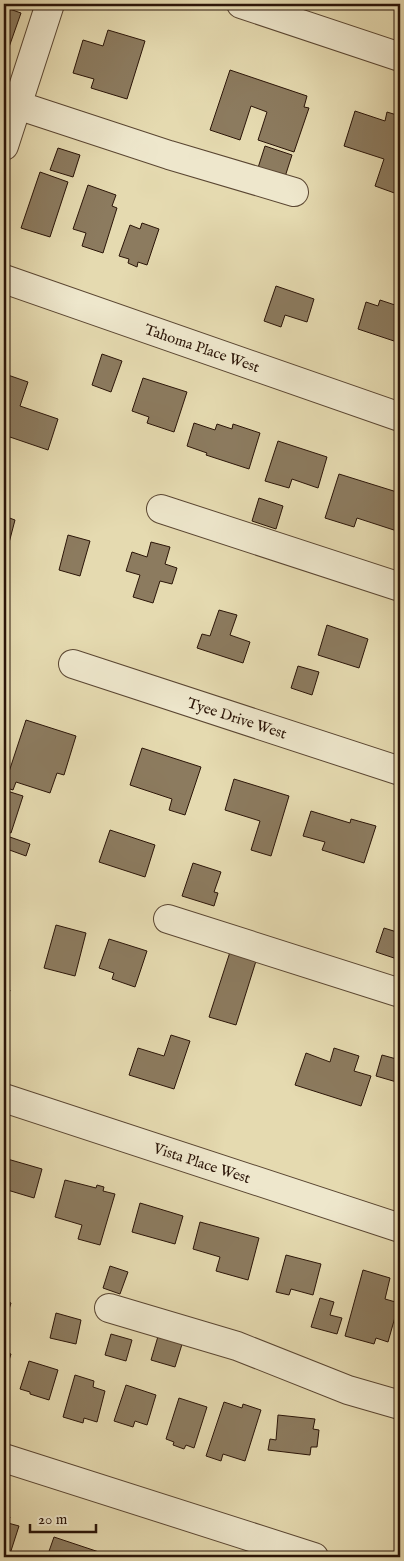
<svg xmlns="http://www.w3.org/2000/svg" width="404" height="1561" viewBox="0 0 404 1561" font-family="'IM FELL English',serif">
<style>
.building{fill:#8c7b5f;stroke:#2b1508}
.lines{fill:none;stroke-linecap:round;stroke-linejoin:round}
.minor-casing{stroke:#5a4632;stroke-width:30}
.minor{stroke:#eee7cc;stroke-width:28}
.labels{text-anchor:middle;stroke-width:4;stroke-linejoin:round;paint-order:stroke}
.street-label{font-size:15px;fill:#2b1508;stroke:#eee7cc}
</style>
<rect width="100%" height="100%" fill="#e5dab0"/>
<filter id="stains"><feTurbulence type="fractalNoise" baseFrequency=".004" numOctaves="4"/><feColorMatrix values="0 0 0 0 .2 0 0 0 0 .09 0 0 0 0 .02 0 0 0 .5 -.17"/></filter>
<radialGradient id="worn" r=".72"><stop offset=".6" stop-color="#630" stop-opacity="0"/><stop offset="1" stop-color="#630" stop-opacity=".3"/></radialGradient>
<!-- building -->
<path class="building" d="M4,7L21,13L8,50L4,49Z
M108,30L145,41L127,99L91,88L94,79L73,73L83,40L103,46Z
M230,70L307,96L304,107L309,108L294,152L258,140L267,112L251,106L240,140L210,130Z
M355,111L385,121L387,112L400,116V195L375,186L384,159L344,146Z
M265,146L292,155L283,183L256,174Z
M58,148L80,155L73,177L50,170Z
M40,172L68,182L50,237L21,228Z
M88,185L116,195L112,206L117,208L103,253L82,246L86,233L73,229Z
M142,223L159,229L147,265L138,262L137,267L128,263L129,259L119,256L130,225L140,229Z
M276,286L314,299L307,322L285,315L281,327L264,321Z
M380,300L398,306L395,314L400,315V343L358,329L366,302L378,306Z
M102,354L122,361L111,392L92,385Z
M5,374L28,382L20,406L58,419L48,450L4,435Z
M143,378L187,392L174,432L147,423L149,417L132,411Z
M194,423L215,430L217,424L232,429L233,424L260,433L249,469L206,455L207,453L187,446Z
M278,441L327,457L318,488L292,479L289,488L265,481Z
M339,474L400,493V532L357,518L354,527L325,518Z
M259,498L283,506L276,529L252,521Z
M4,516L15,520L4,562Z
M68,535L90,541L80,576L59,570Z
M151,542L170,547L165,564L177,568L172,584L160,581L153,603L133,597L140,575L126,571L132,552L147,557Z
M219,610L237,615L230,635L250,642L243,663L197,648L202,634L210,636Z
M327,625L368,639L359,668L318,655Z
M298,666L319,672L312,695L291,688Z
M26,720L76,736L64,775L57,773L50,793L16,782L13,790L4,787Z
M142,748L201,767L185,815L169,810L172,799L130,785Z
M234,779L289,796L271,856L251,850L260,821L225,810Z
M4,790L23,796L11,833L4,831Z
M311,811L350,823L351,819L376,826L364,863L322,850L325,842L303,836Z
M110,830L155,845L145,877L99,862Z
M4,835L30,844L26,856L4,848Z
M193,863L221,872L214,892L218,893L214,906L182,896Z
M56,925L86,933L75,976L44,968Z
M384,928L400,933V960L376,952Z
M109,939L147,951L135,987L112,979L114,973L99,968Z
M230,952L256,961L236,1025L209,1017Z
M4,988L10,990L4,1010Z
M171,1035L190,1041L174,1089L129,1075L138,1048L164,1056Z
M334,1048L359,1056L354,1071L371,1076L361,1106L295,1085L306,1053L330,1062Z
M382,1055L400,1060V1083L376,1076Z
M4,1158L42,1169L34,1198L4,1189Z
M65,1180L96,1188L97,1185L104,1187L103,1191L115,1194L100,1245L78,1239L82,1225L55,1217Z
M140,1203L183,1216L175,1244L132,1232Z
M200,1222L259,1238L248,1280L216,1271L220,1257L193,1249Z
M286,1255L321,1264L313,1295L291,1289L289,1295L276,1292Z
M110,1266L128,1272L120,1294L103,1288Z
M363,1270L390,1278L385,1299L399,1303L388,1342L376,1338L374,1344L345,1336Z
M320,1298L334,1302L330,1315L342,1318L337,1334L311,1327Z
M4,1300L11,1303L5,1322H4Z
M56,1313L81,1320L76,1344L50,1338Z
M159,1333L183,1341L175,1367L151,1360Z
M111,1334L132,1340L126,1361L105,1355Z
M4,1352L11,1354L4,1376Z
M29,1361L58,1370L49,1400L30,1394V1392L20,1389Z
M75,1375L94,1381L93,1387L105,1391L97,1422L84,1418L83,1423L63,1417Z
M126,1385L156,1395L147,1425L135,1421L133,1427L114,1421Z
M179,1398L207,1407L194,1448L186,1445L184,1449L173,1445L174,1442L166,1439Z
M224,1402L242,1408L243,1404L261,1410L245,1461L223,1454L221,1461L206,1456Z
M278,1415L315,1419L313,1429L319,1430L317,1447H311L310,1455L268,1450L270,1439L276,1440Z
M4,1515L10,1517L8,1523L19,1526L9,1557H4Z
M54,1537L99,1552L98,1557H47Z"/>
<g class="lines">
<defs>
<path id="minor" d="M241,4L400,57
M17,105L169,155L294,192
M4,146L50,4
M4,279L400,417
M161,509L400,587
M73,664L400,771
M168,919L400,993
M4,1098L400,1228
M109,1308L237,1346L348,1390L400,1405
M4,1458L314,1557"/>
</defs>
<!-- minor casing -->
<use href="#minor" class="minor-casing"/>
<!-- minor -->
<use href="#minor" class="minor"/>
</g>
<g class="labels">
<!-- street labels -->
<g class="street-label">
<text transform="translate(202 348) rotate(19)" y="5">Tahoma Place West</text>
<text transform="translate(237 718) rotate(18)" y="5">Tyee Drive West</text>
<text transform="translate(202 1163) rotate(18)" y="5">Vista Place West</text>
</g>
</g>
<!-- margin -->
<rect width="404" height="1561" fill="none" stroke="#e5dab0" stroke-width="20"/>
<rect x="5" y="5" width="394" height="1551" fill="none" stroke="#2b1508" stroke-width="2.5"/>
<rect x="10" y="10" width="384" height="1541" fill="none" stroke="#2b1508"/>
<!-- scale -->
<path d="M30 1524v8h66v-8" fill="none" stroke="#2b1508" stroke-width="2.5"/>
<text x="38" y="1524" font-size="15" fill="#2b1508" stroke="#eee7cc" stroke-width="4" paint-order="stroke">20 m</text>
<rect width="100%" height="100%" filter="url(#stains)"/>
<rect width="100%" height="100%" fill="url(#worn)"/>
</svg>
